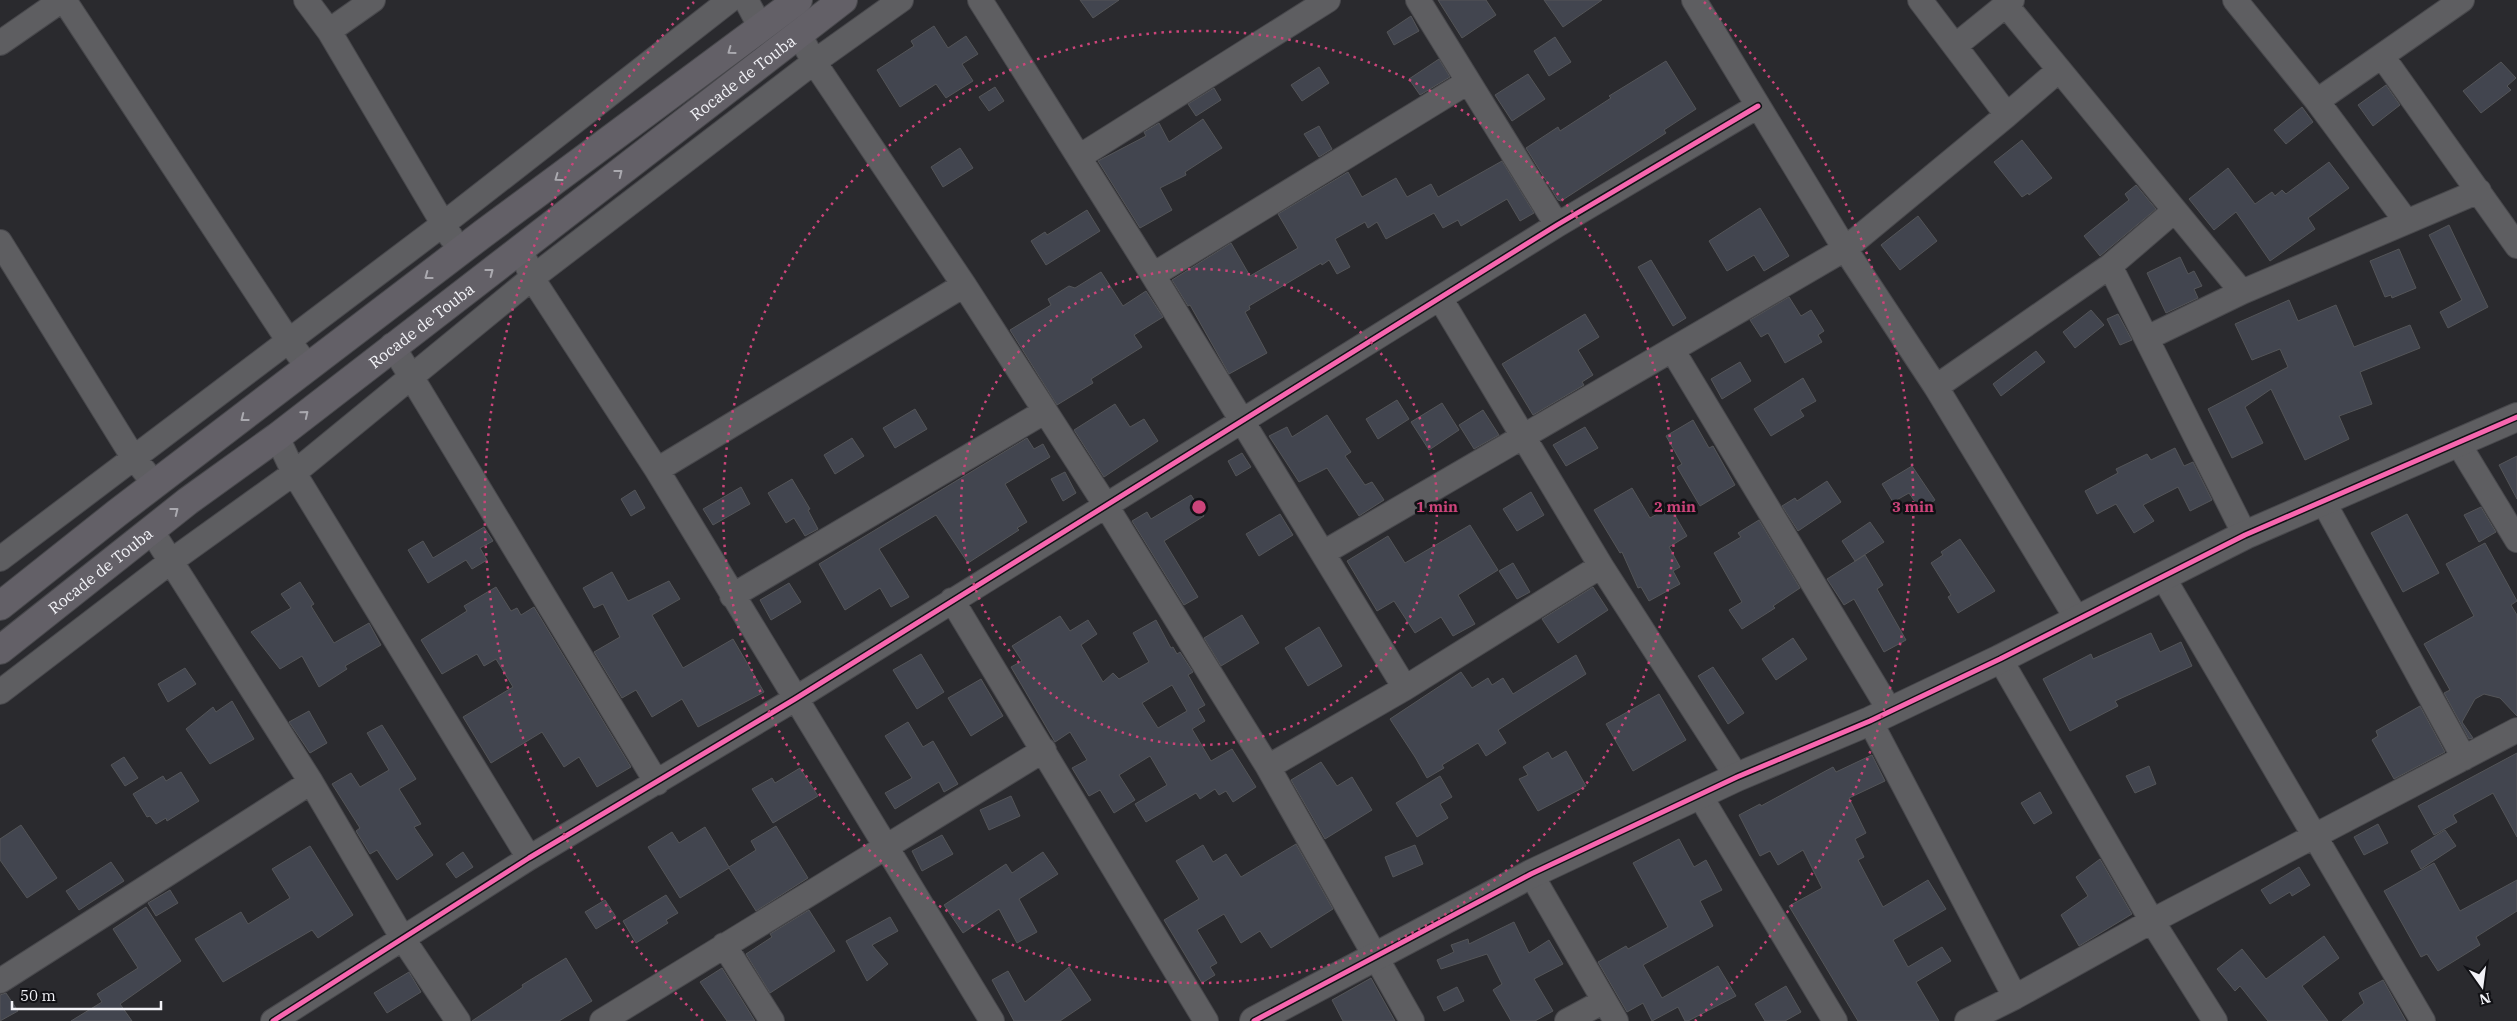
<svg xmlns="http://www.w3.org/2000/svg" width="2517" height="1021" viewBox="0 0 2517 1021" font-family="'IBM Plex Serif',serif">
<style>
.building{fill:#42454f;stroke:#545558;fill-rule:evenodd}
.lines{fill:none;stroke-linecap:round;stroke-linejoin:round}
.minor-casing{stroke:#48484c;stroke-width:26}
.tertiary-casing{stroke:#48484c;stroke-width:30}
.primary-casing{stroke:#48484c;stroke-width:30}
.minor{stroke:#5e5e61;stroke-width:24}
.tertiary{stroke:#5e5e61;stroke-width:28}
.primary{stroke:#636067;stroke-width:28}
.cycleway-casing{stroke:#111115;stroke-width:8}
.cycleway{stroke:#f766af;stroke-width:5}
.oneway{stroke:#aaa9af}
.ring{fill:none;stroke:#cc447a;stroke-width:2.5;stroke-dasharray:2.5 5}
.labels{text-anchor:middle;stroke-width:5;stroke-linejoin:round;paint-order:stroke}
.street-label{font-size:16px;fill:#f2f2f7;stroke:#111115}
.centre{fill:#cc447a;stroke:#111115;stroke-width:2.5}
.ring-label{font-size:15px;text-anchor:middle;font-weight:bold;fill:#cc447a;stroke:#111115;stroke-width:5;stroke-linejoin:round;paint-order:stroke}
</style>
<rect width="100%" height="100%" fill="#2a2a2e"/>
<!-- building -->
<path class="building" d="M1080,0H1119L1093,18Z
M1438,0H1486L1496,15L1462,38Z
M1544,0H1602L1563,27Z
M1411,16L1419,31L1394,45L1387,32Z
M934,26L948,48L966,36L978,54L962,64L973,81L946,98L936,84L900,107L877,70L914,46L911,41Z
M1555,37L1571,62L1549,76L1534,51Z
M1439,59L1450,77L1420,95L1409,79Z
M1666,61L1696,109L1664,130L1666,133L1561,201L1558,200L1526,148L1558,127L1560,131L1611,98L1609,96Z
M2501,62L2516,78L2507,86L2511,90L2481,113L2463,91Z
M1319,67L1329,83L1302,101L1291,85Z
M1528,74L1545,99L1512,121L1495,95Z
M2386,85L2400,105L2373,126L2358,105Z
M995,87L1004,101L989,111L979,97Z
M1214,88L1221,100L1196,116L1188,104Z
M2302,107L2313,122L2286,144L2274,130Z
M1203,119L1222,148L1185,172L1186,175L1160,188L1172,210L1140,228L1098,161L1146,136L1144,132L1159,123L1169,142Z
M1319,126L1332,149L1319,157L1304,134Z
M2022,140L2052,178L2029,195L2028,193L2022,197L1994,162Z
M960,148L973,168L943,187L931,167Z
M1502,161L1534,213L1520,221L1507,199L1461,226L1458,220L1443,228L1434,213L1386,239L1377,222L1368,228L1365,222L1335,239L1350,267L1337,274L1329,260L1322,265L1321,263L1249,306L1250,309L1245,312L1267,353L1229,374L1190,305L1188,306L1172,280L1231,243L1250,276L1298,248L1278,214L1348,172L1362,197L1396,178L1407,197L1431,184L1438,197Z
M2329,162L2349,188L2308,218L2315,229L2270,261L2236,212L2214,230L2189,199L2228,168L2255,204L2272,192L2275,196L2282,190L2286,194Z
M2136,185L2156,209L2100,256L2084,236L2129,200L2125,194Z
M1760,208L1789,256L1764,271L1754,255L1727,271L1709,241Z
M1087,210L1100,231L1046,265L1031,241L1045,232L1047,235Z
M1918,216L1937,241L1900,270L1881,245Z
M2449,225L2488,307L2448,328L2440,312L2462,300L2429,235Z
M2399,249L2416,288L2392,298L2391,295L2385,297L2370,261Z
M2180,257L2188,274L2194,271L2202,286L2194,289L2198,298L2166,313L2147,273Z
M1651,260L1686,318L1673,326L1638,267Z
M1101,272L1123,306L1146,291L1163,317L1134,335L1142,347L1091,379L1093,383L1057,405L1010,330L1051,305L1048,299L1069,286L1075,288Z
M1789,297L1801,316L1811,310L1824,331L1818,335L1822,342L1785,363L1768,333L1761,337L1750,320Z
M2289,300L2298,321L2336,305L2354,347L2410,325L2420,348L2360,372L2372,404L2339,416L2349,439L2305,460L2271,389L2245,407L2263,443L2232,458L2208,409L2288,367L2280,349L2252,360L2235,324Z
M2091,310L2104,325L2075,348L2063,332Z
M1585,314L1599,337L1578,350L1593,375L1582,382L1584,385L1533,415L1502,364Z
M2118,314L2132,340L2120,345L2107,319Z
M2036,351L2045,362L2001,396L1993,384Z
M1740,362L1751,381L1722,399L1711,379Z
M1803,378L1816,401L1800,410L1804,416L1771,436L1754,409Z
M1397,400L1409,419L1378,439L1366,419Z
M1442,403L1459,430L1429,450L1411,422Z
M1115,404L1130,427L1144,419L1158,441L1104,477L1074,430Z
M915,409L927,429L895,448L883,428Z
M1483,410L1499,435L1474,449L1459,425Z
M1327,415L1351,452L1345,456L1365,485L1372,482L1384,500L1359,516L1327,468L1299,482L1269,436L1287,427L1292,437Z
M1693,420L1709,448L1713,446L1735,485L1700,506L1677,467L1682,464L1666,436Z
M1585,427L1598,448L1566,466L1553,445Z
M852,438L864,456L835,474L824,455Z
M1027,438L1034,449L1043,444L1050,457L1005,484L1027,522L1017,528L1019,530L968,563L936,515L879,549L909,597L891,607L880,588L845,610L819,564Z
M2175,448L2184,466L2193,462L2212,500L2190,511L2178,487L2143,505L2154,521L2134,533L2116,504L2097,514L2085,491L2118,473L2116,469L2147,454L2151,460Z
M1242,453L1251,467L1236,476L1228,461Z
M2517,456V499L2499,465Z
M1912,466L1935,500L1921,510L1909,493L1893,502L1882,484Z
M1065,472L1076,493L1063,501L1051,479Z
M792,479L810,509L808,510L818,529L805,536L794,518L786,523L768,493Z
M1827,481L1841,502L1798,531L1782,506L1795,498L1797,501Z
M741,487L750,504L713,525L703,509Z
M1632,488L1650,518L1670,507L1687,536L1669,547L1680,567L1673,571L1680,584L1649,601L1641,587L1638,588L1622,552L1620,553L1594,510Z
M635,490L645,508L631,516L621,499Z
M1531,492L1544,515L1517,531L1503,509Z
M1191,495L1204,516L1164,541L1198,597L1184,605L1132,521L1147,512L1151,519Z
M2481,507L2496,532L2479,542L2464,515Z
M1280,514L1293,535L1259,556L1246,534Z
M2407,514L2439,573L2403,592L2371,533Z
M1759,520L1800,588L1773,606L1775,608L1742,629L1729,610L1742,602L1714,553L1741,537L1738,533Z
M1870,522L1884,542L1855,561L1842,541Z
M1470,525L1498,570L1458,595L1475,624L1453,636L1441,617L1415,633L1394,601L1377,611L1347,561L1388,536L1405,563Z
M484,527L493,541L480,548L487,560L472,569L466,560L428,583L408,550L423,541L433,558Z
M1960,539L1995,591L1958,613L1948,597L1951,595L1931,563L1943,555L1941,552Z
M2485,543L2517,601L2511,605L2517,615V716L2500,698L2484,694L2475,699L2462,722L2473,738L2469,739L2444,693L2450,690L2424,644L2474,616L2446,564Z
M1865,555L1883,585L1877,589L1906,640L1884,652L1854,599L1844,605L1827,579Z
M1513,563L1530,592L1517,599L1499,571Z
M612,572L628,601L669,581L680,599L652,615L683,668L733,639L764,692L698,727L682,699L652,717L636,690L622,698L594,652L620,637L603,604L594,608L583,588Z
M300,582L314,604L311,606L334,643L369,623L381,645L345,666L347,669L319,687L302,656L280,669L251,632L291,608L281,594Z
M789,583L801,602L771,620L760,600Z
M496,587L511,611L517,608L521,615L534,607L631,767L597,787L579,757L564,767L542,732L491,763L463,717L513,687L496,659L484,666L477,654L442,674L421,640L467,611L464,606Z
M1593,587L1608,610L1558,643L1542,619Z
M1242,615L1259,643L1221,666L1204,638Z
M1060,616L1070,631L1088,620L1097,634L1081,645L1103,682L1113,673L1119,679L1149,662L1133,633L1156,620L1171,648L1173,647L1177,654L1180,652L1193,672L1188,675L1205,705L1198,709L1205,721L1192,729L1211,761L1232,749L1256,787L1233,802L1226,791L1219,795L1215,789L1200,799L1196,793L1146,822L1135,804L1167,785L1150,756L1119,775L1135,800L1114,813L1100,790L1089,796L1072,768L1087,760L1070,732L1055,742L1011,667L1022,661L1012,646ZM1172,685L1187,711L1158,728L1142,703Z
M1319,627L1342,666L1308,686L1285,648Z
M2151,633L2160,652L2181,642L2192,666L2115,701L2118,706L2070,731L2043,679L2091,654L2093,659Z
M1793,638L1807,659L1776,680L1762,659Z
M921,654L944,692L917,709L893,670Z
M1576,655L1586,674L1498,730L1506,743L1486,756L1478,743L1442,765L1444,768L1427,778L1415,757L1390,719L1461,672L1472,688L1488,678L1492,685L1503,678L1513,694Z
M1713,667L1744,713L1728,724L1698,676Z
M185,668L196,684L168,702L158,684Z
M981,679L1003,716L971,736L948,698Z
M1659,694L1686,740L1633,771L1606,724Z
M232,701L254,739L210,764L186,729L213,707L216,712Z
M2420,706L2445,752L2394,779L2372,740L2378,736L2376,731Z
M309,711L327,743L310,753L289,722Z
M908,722L923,747L933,741L958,784L944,792L939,782L895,809L885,793L912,778L885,736Z
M382,725L416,779L399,789L421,824L414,827L433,855L397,880L377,850L370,854L356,831L360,828L332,784L351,773L360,787L389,770L367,733Z
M1566,751L1586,786L1538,811L1519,779L1528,775L1523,767L1548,752L1552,759Z
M2517,753V837L2493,793L2453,815L2457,822L2434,835L2418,806Z
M1872,755L1885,781L1849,798L1866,833L1855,839L1864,857L1858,860L1883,907L1928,880L1946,909L1893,940L1908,967L1942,947L1951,961L1916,982L1939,1021H1858L1789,906L1822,888L1803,850L1778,865L1770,851L1760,856L1739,815L1760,804L1761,806L1833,767L1836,772Z
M124,757L138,778L125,786L111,765Z
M1321,762L1337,786L1352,777L1372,810L1325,839L1291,780Z
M2149,766L2156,784L2135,793L2126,776Z
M800,768L818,796L773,823L752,789L772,778L775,783Z
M181,772L199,801L167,821L166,818L156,824L150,816L147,817L133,794L163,776L166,781Z
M1440,776L1452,797L1440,804L1448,818L1417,837L1396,803Z
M2040,792L2052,813L2034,824L2021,803Z
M1011,796L1020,816L989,830L980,810Z
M2378,824L2388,843L2364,855L2354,837Z
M21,825L57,878L27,898L0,860V839Z
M776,826L808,878L756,911L729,868L680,898L648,847L672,832L679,843L705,827L729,867L756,850L751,841Z
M2445,830L2456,846L2421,869L2411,851Z
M942,835L953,854L922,871L912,851Z
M1679,839L1694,867L1706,860L1722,890L1700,901L1713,926L1643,965L1662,998L1718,966L1736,996L1688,1021H1685L1678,1007L1652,1021L1643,1003L1627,1012L1598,962L1626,946L1628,949L1668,927L1633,863Z
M1296,844L1333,909L1271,948L1260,931L1241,943L1224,914L1197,930L1217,963L1210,967L1215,975L1202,983L1164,920L1199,899L1176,861L1203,845L1213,862L1226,854L1241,877Z
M1415,845L1423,864L1393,877L1385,857Z
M310,846L353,915L318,938L312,930L223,982L195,939L241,912L248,924L290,898L272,869Z
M463,852L473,867L456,878L446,864Z
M1043,852L1058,874L1019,899L1037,932L1017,943L999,909L963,933L944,905L1006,864L1012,873Z
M2100,859L2132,914L2079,946L2061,915L2088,896L2076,877Z
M111,862L124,881L79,910L66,891Z
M2434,863L2460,911L2517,880V911L2476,937L2480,945L2438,971L2427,954L2421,957L2384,891Z
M2299,867L2310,885L2292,896L2290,892L2270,904L2261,890Z
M170,890L178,903L156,916L148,903Z
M666,895L678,913L666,920L668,923L636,943L623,921Z
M605,900L616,917L596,929L585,912Z
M146,907L181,961L120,1004L132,1021H71L102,1002L97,994L138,968L113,929Z
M809,910L835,951L770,993L746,954L772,937L770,934Z
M890,917L898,931L872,945L888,964L867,981L846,941Z
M1514,922L1529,953L1549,940L1563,964L1534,979L1553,1011L1535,1021H1511L1493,990L1502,984L1487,954L1441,969L1437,960L1454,952L1451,945L1468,939L1469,944Z
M2324,936L2339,958L2302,986L2328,1021H2268L2240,986L2235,991L2217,969L2242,949L2266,979Z
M566,958L592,1001L559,1021H472L523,987L522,985Z
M1069,967L1091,1000L1060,1021H1014L992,980L1008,971L1025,1002Z
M722,968L747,1008L755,1021H727L700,982Z
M409,972L421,992L387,1013L374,993Z
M1371,978L1395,1021H1343L1332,1000Z
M2383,980L2406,1021H2342L2364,1003L2359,993Z
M1786,986L1801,1012L1785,1021H1765L1755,1004Z
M1457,987L1464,1001L1444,1011L1437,997Z
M6,993L18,1011L0,1021V995Z"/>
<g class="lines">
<defs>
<path id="minor" d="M64,0L288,340L308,367
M306,0L329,31L451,237
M746,0L761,28
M980,0L1153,275L1405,688
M1418,0L1557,225
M1694,0L1845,249L1936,387L2077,619
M1920,0L2007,115
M2235,0L2317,101L2406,221
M2006,5L2242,292
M329,31L373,0
M799,34L814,62L964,285L1105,504L1268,767L1412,1021
M0,43L62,0
M1955,46L2012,0
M2382,56L2517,246
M2317,101L2462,0
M1079,157L1328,0
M0,242L133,457L155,484
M526,262L532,278L657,470L992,1021
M2110,266L2245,535
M1153,275L1468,82
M1440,298L1601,566L1737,777
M2147,338L2242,292L2479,191
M392,345L657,783
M1673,351L1890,711
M1936,387L2110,266L2174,211
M277,437L294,473L529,858
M2458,443L2517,540
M657,470L964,285
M2323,501L2464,758
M151,530L311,782L403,939L458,1021
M1323,553L1845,249L2007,115L2059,70
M0,559L442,225L730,0
M2163,577L2423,1021
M732,596L1044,412
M952,600L1206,1021
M2000,659L2152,921L2215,1021
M0,692L170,562L294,473L532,278L814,62L901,0
M1870,721L2015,997
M1268,767L1405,688L1601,566
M1699,794L1835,1021
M1531,874L1616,1021
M724,945L772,1021
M0,981L311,782
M273,1021L529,858L795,699L1557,225L1758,106
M602,1021L1044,750
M1567,1021L1604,1001
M1967,1021L2015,997L2152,921L2517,730"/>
<path id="tertiary" d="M1254,1021L1531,874L1737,777L1870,721L2000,659L2245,535L2517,417"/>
<g id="primary">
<path d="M0,606L117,513L484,233L798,0"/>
<path id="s1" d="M0,650L188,501L277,437L843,0"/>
</g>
</defs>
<!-- minor casing -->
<use href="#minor" class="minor-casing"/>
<!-- tertiary casing -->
<use href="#tertiary" class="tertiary-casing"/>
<!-- primary casing -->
<use href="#primary" class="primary-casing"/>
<!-- minor -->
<use href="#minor" class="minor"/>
<!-- tertiary -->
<use href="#tertiary" class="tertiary"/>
<!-- primary -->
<use href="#primary" class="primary"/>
<defs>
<path id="cycleway" d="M273,1021L529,858L795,699L1557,225L1758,106
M1254,1021L1531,874L1737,777L1870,721L2000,659L2245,535L2517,417"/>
</defs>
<!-- cycleway casing -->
<use href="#cycleway" class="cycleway-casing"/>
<!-- cycleway -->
<use href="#cycleway" class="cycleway"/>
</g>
<!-- one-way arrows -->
<defs><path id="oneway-chevron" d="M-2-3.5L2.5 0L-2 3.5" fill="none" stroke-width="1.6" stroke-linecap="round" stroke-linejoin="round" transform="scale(1.25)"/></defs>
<g class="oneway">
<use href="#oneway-chevron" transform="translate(731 51) rotate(144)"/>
<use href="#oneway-chevron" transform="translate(619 173) rotate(-38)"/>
<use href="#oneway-chevron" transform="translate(558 178) rotate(144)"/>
<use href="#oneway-chevron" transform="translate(490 272) rotate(-37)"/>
<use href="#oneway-chevron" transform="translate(428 276) rotate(143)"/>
<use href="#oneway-chevron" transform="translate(305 414) rotate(-39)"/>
<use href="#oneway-chevron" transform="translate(244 418) rotate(142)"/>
<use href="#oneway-chevron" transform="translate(175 511) rotate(-38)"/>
</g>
<!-- distance rings -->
<g class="ring">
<circle cx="1199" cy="507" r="238"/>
<circle cx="1199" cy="507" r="476"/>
<path d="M703 1021A714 714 0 0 1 694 2M1704 2A714 714 0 0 1 1695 1021"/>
</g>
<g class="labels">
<!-- street labels -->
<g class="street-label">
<text dy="6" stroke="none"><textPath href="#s1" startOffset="938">Rocade de Touba</textPath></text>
<text dy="6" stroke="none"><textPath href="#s1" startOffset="532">Rocade de Touba</textPath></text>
<text dy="6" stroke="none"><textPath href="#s1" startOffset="128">Rocade de Touba</textPath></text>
</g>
</g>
<circle cx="1199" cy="507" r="8" class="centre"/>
<g class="ring-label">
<text x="1437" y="512">1 min</text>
<text x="1675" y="512">2 min</text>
<text x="1913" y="512">3 min</text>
</g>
<!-- north arrow -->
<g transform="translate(2482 986) rotate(166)" stroke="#111115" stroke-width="4" paint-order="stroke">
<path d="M0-4L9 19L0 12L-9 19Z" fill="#f2f2f7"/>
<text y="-8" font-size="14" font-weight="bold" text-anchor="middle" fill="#f2f2f7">N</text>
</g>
<!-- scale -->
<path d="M12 1001v8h149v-8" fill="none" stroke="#f2f2f7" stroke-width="2.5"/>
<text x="20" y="1001" font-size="15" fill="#f2f2f7" stroke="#111115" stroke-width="4" paint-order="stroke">50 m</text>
</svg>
